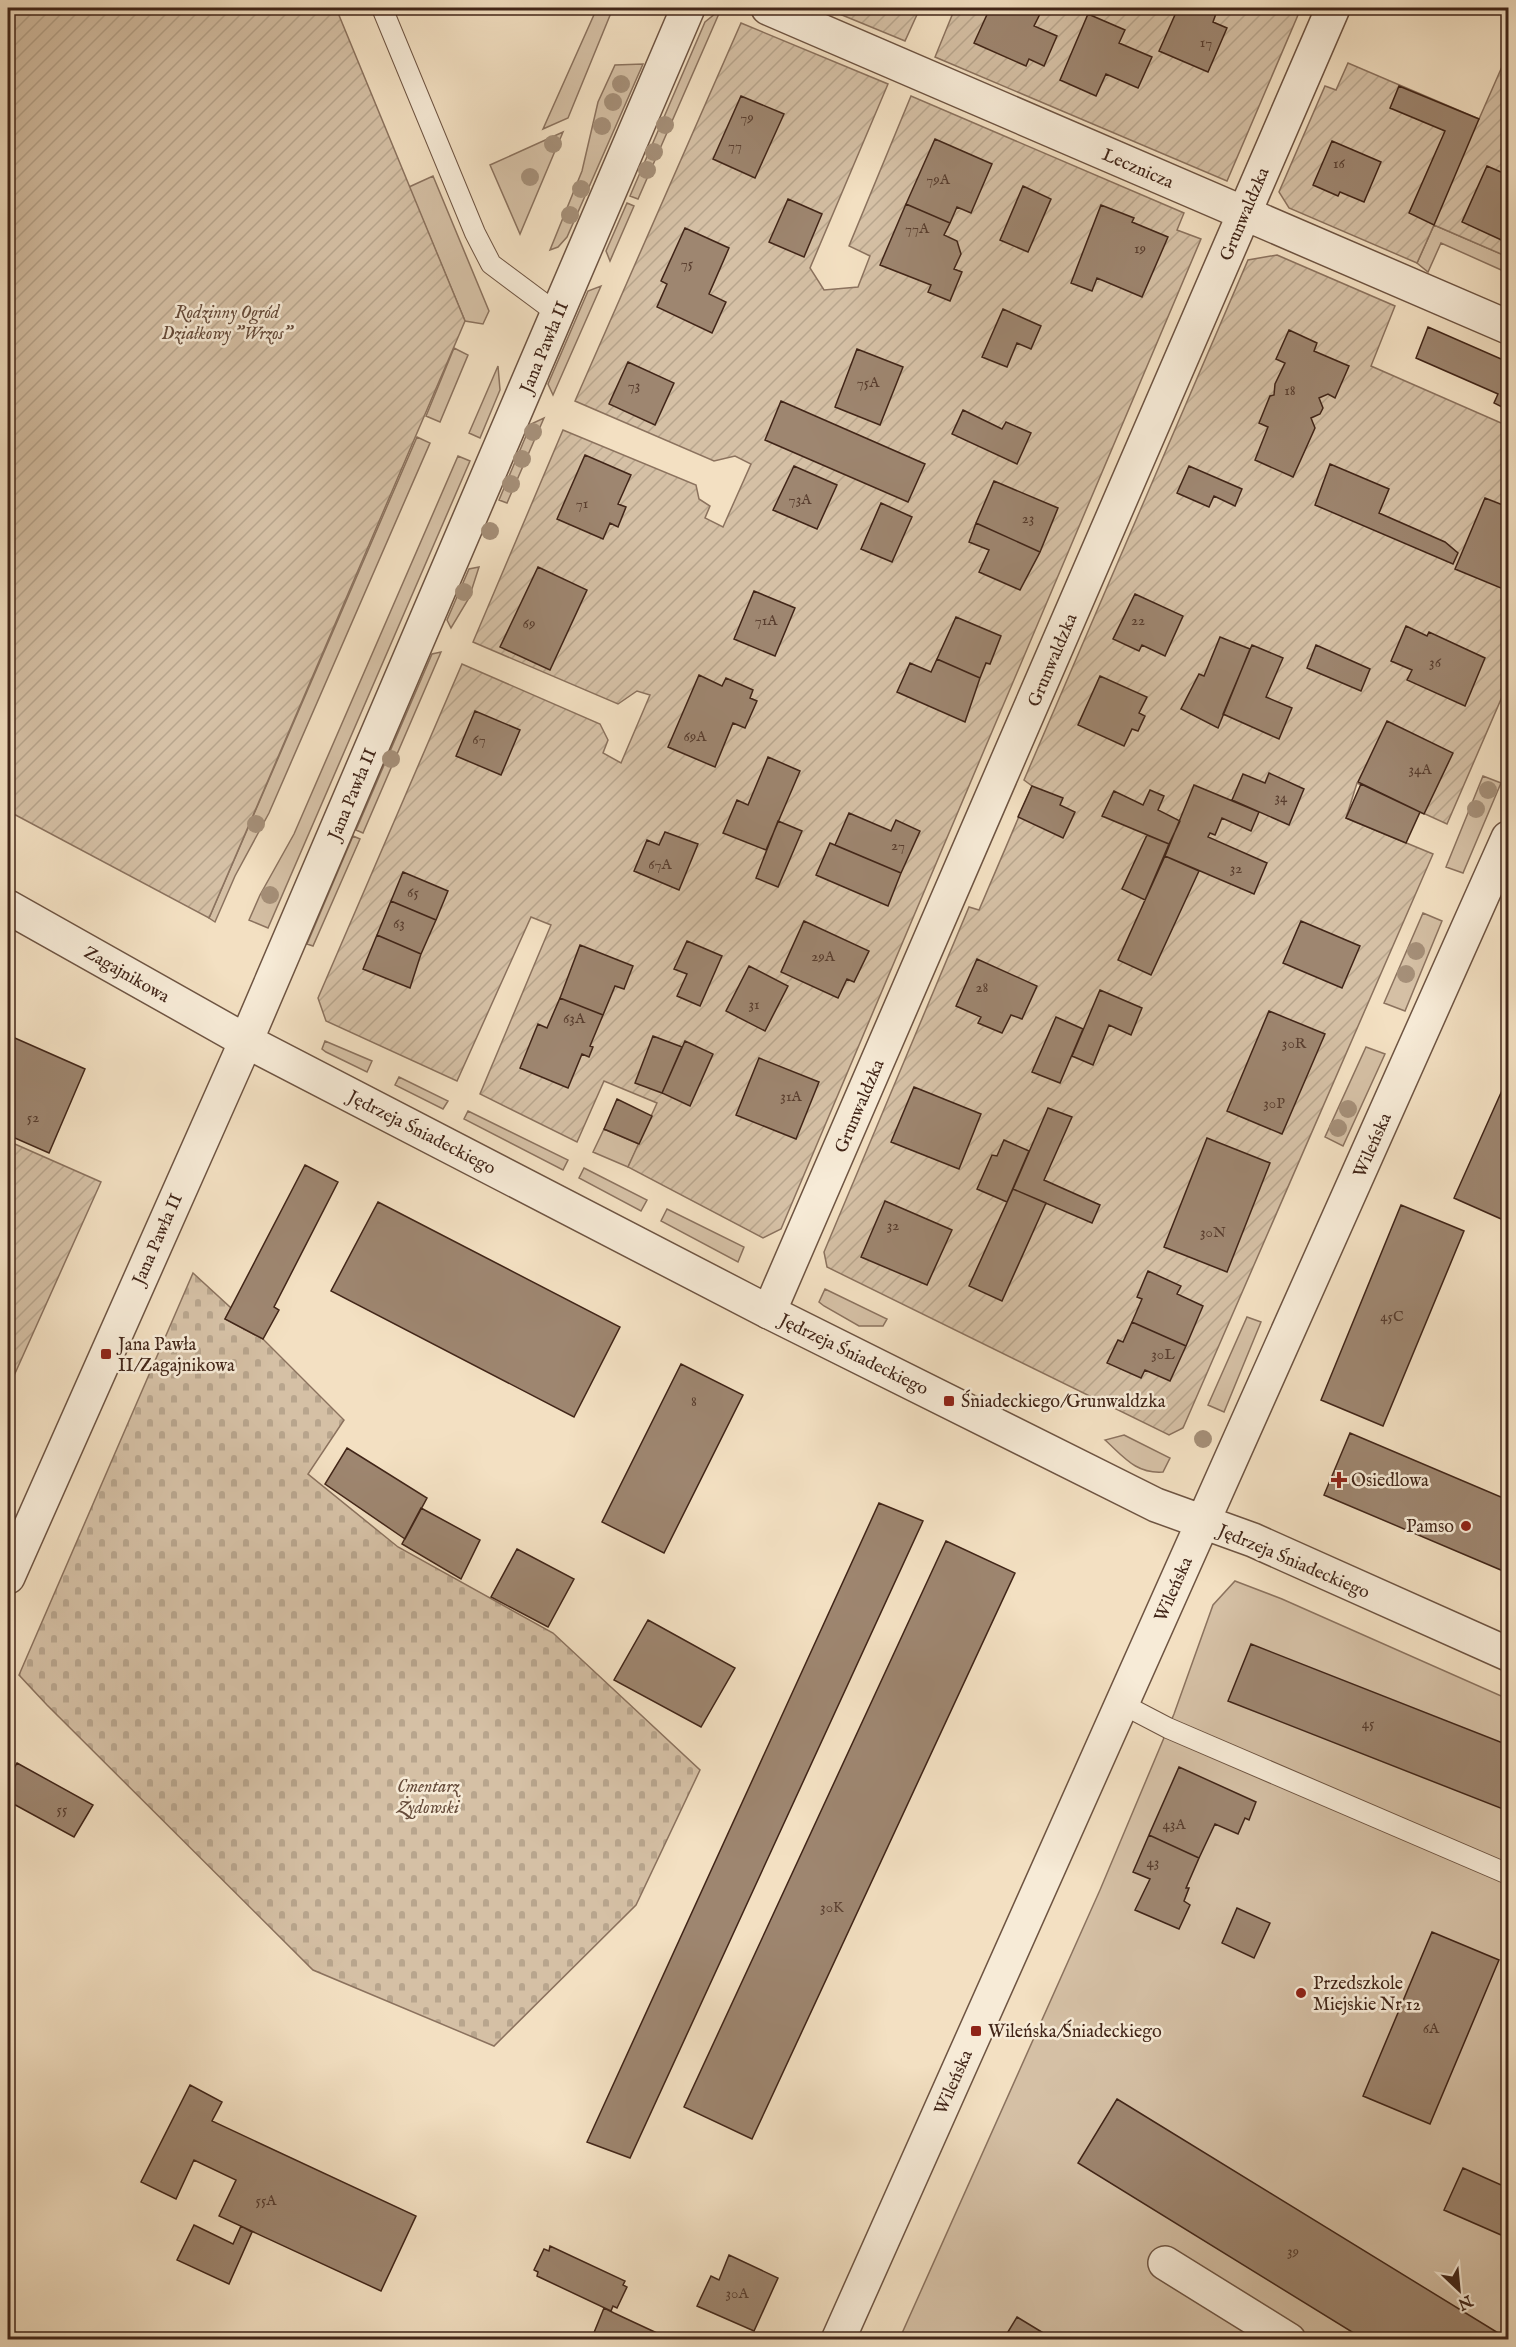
<svg xmlns="http://www.w3.org/2000/svg" width="1516" height="2347" viewBox="0 0 1516 2347" font-family="'IM FELL English',serif">
<style>
.grass{fill:#d5c0a5;stroke:#8b725e;stroke-width:1.5}
.cemetery{fill:url(#cemetery-stones);stroke:#8b725e;stroke-width:1.5}
.garden{fill:url(#garden-furrows);stroke:#8b725e;stroke-width:1.5}
.building{fill:#9e8670;stroke:#412518;stroke-width:1.5}
.lines{fill:none;stroke-linecap:round;stroke-linejoin:round}
.service-casing{stroke:#6e5442;stroke-width:22}
.minor-casing{stroke:#6e5442;stroke-width:36}
.tertiary-casing{stroke:#6e5442;stroke-width:36}
.service{stroke:#f7ebd7;stroke-width:20}
.minor{stroke:#f7ebd7;stroke-width:33}
.tertiary{stroke:#f7ebd7;stroke-width:33}
.tree{fill:#a58f78}
.poi-dot{fill:#8f2418;stroke:#f7ebd7;stroke-width:2}
.labels{text-anchor:middle;stroke-width:5;stroke-linejoin:round;paint-order:stroke}
.number-label{font-size:15px;fill:#583d2e}
.street-label{font-size:18px;fill:#412518;stroke:#f7ebd7}
.park-label{font-size:18px;font-style:italic;fill:#664c3b;stroke:#f7ebd7}
.poi-label{font-size:18px;fill:#412518;stroke:#f7ebd7;text-anchor:start}
</style>
<defs>
<pattern id="cemetery-stones" width="16" height="16" patternUnits="userSpaceOnUse" patternTransform="scale(1.5)"><rect width="16" height="16" fill="#d5c0a5"/><path d="M2 7V4a2 2 0 0 1 4 0v3zM10 15v-3a2 2 0 0 1 4 0v3z" fill="#b8a58d"/></pattern>
<pattern id="garden-furrows" width="10" height="10" patternUnits="userSpaceOnUse" patternTransform="scale(1.5)"><rect width="10" height="10" fill="#d5c0a5"/><path d="M-1 1l2-2M0 10L10 0M9 11l2-2" fill="none" stroke="#b8a58d"/></pattern>
</defs>
<rect width="100%" height="100%" fill="#f3e0c2"/>
<filter id="stains"><feTurbulence type="fractalNoise" baseFrequency=".00333" numOctaves="4"/><feColorMatrix values="0 0 0 0 .2 0 0 0 0 .09 0 0 0 0 .02 0 0 0 .5 -.17"/></filter>
<radialGradient id="worn" r=".72"><stop offset=".6" stop-color="#630" stop-opacity="0"/><stop offset="1" stop-color="#630" stop-opacity=".3"/></radialGradient>
<!-- grass -->
<path class="grass" d="M597,8H613L568,118L543,129Z
M721,9L638,199L630,196L705,22Z
M643,64L567,237L558,247L550,250L582,171L598,102L615,65Z
M563,132L520,234L490,165Z
M433,176L489,311L483,324L465,321L409,187Z
M627,203L634,206L610,261L606,251Z
M1434,225L1508,257V273L1441,243L1428,272L1417,263Z
M601,286L553,395L548,384L588,291Z
M454,348L468,355L440,422L426,416Z
M498,366L500,390L480,438L469,433Z
M544,418L507,503L499,500L531,424Z
M417,437L430,443L269,813L235,876L215,922L209,918Z
M458,456L470,461L268,928L249,920L260,895L294,834Z
M479,567L469,598L451,628L447,620L469,569Z
M441,652L363,833L356,830L432,654Z
M1483,776L1501,783L1463,873L1446,867Z
M353,836L360,839L313,946L307,944Z
M1423,913L1442,921L1405,1011L1384,1003Z
M325,1041L372,1061L367,1072L326,1052L322,1049Z
M1366,1047L1385,1054L1343,1146L1325,1137Z
M399,1077L448,1101L443,1109L395,1085Z
M468,1111L568,1160L563,1170L464,1119Z
M604,1129L639,1144L628,1167L593,1152Z
M584,1168L647,1200L641,1211L579,1178Z
M667,1209L744,1247L738,1262L661,1221Z
M825,1289L887,1319L883,1326H859L824,1306L819,1302Z
M1247,1317L1261,1322L1224,1412L1208,1405Z
M1124,1435L1170,1458L1163,1472C1136,1474 1124,1457 1105,1440Z
M1235,1581L1282,1599L1508,1699V2339L899,2340L1100,1890L1174,1714L1213,1605Z"/>
<!-- cemetery -->
<path class="cemetery" d="M193,1273L231,1308L225,1319L263,1339L344,1420L308,1474L398,1547L553,1633L700,1770L636,1905L494,2046L313,1970L47,1705L19,1675Z"/>
<!-- garden -->
<path class="garden" d="M8,8H336L465,321L209,918L8,811Z
M825,8H920L905,41Z
M955,8H1301L1227,181L935,57Z
M741,23L888,84L810,268L824,290L858,287L870,256L849,246L911,96L1184,213L1177,230L1201,239L781,1229L763,1238L628,1167L657,1103L604,1081L577,1142L480,1094L551,925L531,917L457,1081L326,1021L318,998L462,664L600,724L608,740L603,753L621,763L650,695L637,691L618,704L473,642L563,430L696,485L699,499L710,506L705,518L723,527L751,464L735,456L714,461L575,401Z
M1508,53V257L1434,225L1417,263L1289,208L1279,192L1325,86L1336,90L1348,63L1479,119Z
M1277,255L1395,306L1371,366L1508,426V683L1447,824L1357,783L1346,818L1433,854L1183,1428L1169,1435L827,1267L824,1252L969,907L979,910L1032,786L1024,780L1248,260Z
M8,1141L101,1182L8,1389Z"/>
<!-- building -->
<path class="building" d="M990,8H1043L1034,26L1057,36L1044,66L1029,59L1026,66L974,43Z
M1178,8H1218L1213,22L1227,28L1208,72L1159,51Z
M1088,14L1125,30L1119,43L1152,57L1138,88L1106,74L1096,96L1060,80Z
M1399,86L1479,119L1434,225L1409,213L1445,131L1390,108Z
M741,96L784,114L755,178L713,159Z
M935,139L992,164L971,213L957,207L950,223L906,204Z
M1332,141L1381,162L1364,202L1340,192L1338,196L1313,185Z
M1487,166L1508,175V243L1462,222Z
M1023,186L1051,199L1028,252L1000,240Z
M788,199L822,214L804,257L769,242Z
M906,204L950,223L944,235L957,241L961,254L954,269L962,272L950,301L928,292L931,285L880,265Z
M1101,205L1134,218L1132,222L1168,237L1142,297L1097,278L1092,291L1071,283Z
M685,228L729,248L709,294L726,302L712,333L657,307L667,284L661,281Z
M1003,309L1041,326L1031,349L1017,343L1007,367L982,357Z
M1428,327L1508,362V410L1494,403L1498,394L1416,358Z
M1289,330L1317,343L1314,351L1349,366L1335,398L1328,394L1319,398L1323,408L1320,414L1311,418L1315,428L1293,477L1255,460L1268,427L1259,423L1270,396L1274,395L1275,384L1285,363L1276,359Z
M857,349L903,367L880,425L835,407Z
M628,362L674,383L655,425L609,404Z
M781,401L925,464L908,502L765,440Z
M963,410L1002,429L1006,422L1031,433L1017,464L952,434Z
M585,455L631,475L618,504L626,507L618,527L610,523L603,539L557,519Z
M1330,464L1389,489L1379,513L1445,542L1458,553L1453,564L1315,505Z
M794,466L837,485L817,529L773,510Z
M1189,466L1242,489L1235,506L1214,496L1209,507L1177,493Z
M994,481L1058,508L1040,552L976,523Z
M1485,498L1508,507V591L1455,569Z
M881,503L912,517L892,562L861,549Z
M976,523L1040,552L1020,590L979,572L989,550L969,542Z
M538,567L587,590L550,670L500,647Z
M754,591L795,608L775,656L734,639Z
M1135,594L1183,616L1165,656L1142,645L1139,651L1113,639Z
M956,617L1001,636L990,664L986,663L980,678L937,659Z
M1406,626L1427,636L1429,632L1485,658L1465,706L1407,680L1412,670L1391,661Z
M1220,637L1250,649L1218,728L1181,709L1199,674L1204,676Z
M1252,645L1283,658L1266,697L1292,708L1279,739L1223,714Z
M1316,645L1370,669L1361,691L1307,668Z
M937,659L980,678L965,722L897,692L910,663L931,672Z
M699,675L722,686L726,678L753,690L750,698L757,701L745,728L733,723L715,767L668,747Z
M1100,676L1147,697L1139,713L1145,716L1138,731L1132,729L1124,746L1078,725Z
M475,711L520,730L501,775L456,756Z
M1387,721L1453,753L1424,814L1358,782Z
M768,757L800,771L766,850L723,833L737,800L748,805Z
M1269,773L1304,789L1289,825L1232,800L1243,774L1265,783Z
M1361,784L1420,812L1406,843L1346,818Z
M1194,785L1259,812L1251,831L1222,818L1215,835L1210,833L1208,837L1267,863L1254,894L1165,856Z
M1032,786L1063,798L1060,805L1075,812L1063,838L1018,817Z
M1150,790L1164,796L1158,810L1180,821L1169,844L1102,816L1114,791L1143,805Z
M849,813L891,831L896,820L920,831L901,873L835,845Z
M778,821L802,831L778,887L756,878Z
M665,832L698,844L679,890L634,871L647,840L659,845Z
M1147,835L1169,844L1145,900L1122,889Z
M830,843L901,873L888,906L816,875Z
M1165,856L1199,871L1151,975L1118,960Z
M403,872L448,891L436,920L391,901Z
M391,901L436,920L421,954L377,935Z
M804,921L869,951L854,982L847,979L838,998L781,972Z
M1301,921L1360,946L1342,988L1283,963Z
M377,935L421,954L410,988L363,969Z
M687,941L722,956L700,1006L677,996L687,974L674,969Z
M580,945L633,966L624,989L615,986L603,1015L560,998Z
M977,959L1037,986L1022,1019L1011,1015L1002,1033L978,1023L981,1017L956,1006Z
M749,966L788,986L765,1031L726,1011Z
M1100,990L1142,1008L1131,1035L1109,1025L1093,1065L1072,1056Z
M560,998L603,1015L590,1046L593,1047L589,1057L582,1054L568,1088L520,1068L538,1024L547,1028Z
M1269,1011L1325,1034L1282,1134L1227,1111Z
M1056,1017L1083,1029L1060,1083L1032,1072Z
M8,1035L85,1069L49,1153L8,1135Z
M653,1036L682,1047L662,1093L635,1083Z
M685,1041L713,1054L690,1106L662,1093Z
M759,1058L819,1082L796,1139L736,1115Z
M1508,1077V1222L1454,1198Z
M914,1087L981,1114L959,1169L891,1142Z
M617,1099L652,1116L639,1144L604,1129Z
M1048,1108L1072,1117L1044,1180L1100,1205L1092,1223L1013,1189Z
M1207,1138L1270,1163L1227,1272L1164,1247Z
M1004,1140L1029,1151L1007,1202L977,1189L992,1155L997,1156Z
M305,1165L338,1182L274,1307L279,1310L263,1339L225,1319Z
M1013,1189L1046,1203L1002,1301L969,1286Z
M885,1201L952,1230L927,1285L861,1257Z
M378,1202L620,1327L574,1417L331,1291Z
M1401,1205L1464,1231L1383,1426L1321,1400Z
M1148,1271L1181,1286L1177,1294L1203,1306L1186,1346L1132,1322L1142,1299L1137,1297Z
M1132,1322L1186,1346L1170,1381L1145,1370L1141,1378L1107,1363L1118,1340L1123,1342Z
M681,1364L743,1395L664,1553L602,1522Z
M1350,1433L1508,1500V1573L1324,1495Z
M347,1448L427,1498L405,1539L325,1484Z
M879,1503L923,1521L630,2158L587,2142Z
M421,1508L480,1540L461,1579L402,1544Z
M946,1541L1015,1573L752,2139L684,2107Z
M517,1549L574,1579L548,1627L491,1597Z
M648,1620L735,1668L701,1727L614,1680Z
M1251,1644L1508,1745V1811L1228,1701Z
M17,1763L93,1805L74,1837L8,1801V1779Z
M1179,1767L1256,1802L1249,1820L1245,1818L1238,1834L1215,1824L1199,1858L1149,1835Z
M1149,1835L1199,1858L1186,1888H1189L1184,1901L1190,1905L1179,1929L1135,1910L1150,1879L1133,1872Z
M1237,1908L1270,1923L1254,1958L1222,1943Z
M1432,1932L1499,1960L1430,2124L1363,2096Z
M190,2085L222,2102L212,2121L416,2216L381,2291L219,2216L236,2180L194,2160L176,2199L141,2182Z
M1117,2099L1508,2339V2340H1365L1078,2163Z
M1463,2168L1508,2188V2238L1444,2210Z
M194,2225L233,2244L241,2226L252,2232L229,2284L177,2260Z
M550,2246L625,2281L623,2285L627,2287L617,2308L613,2306L611,2311L537,2276L538,2272L534,2270L544,2249L549,2251Z
M729,2255L778,2278L754,2331L697,2306L711,2276L719,2280Z
M604,2308L614,2313L672,2340H591Z
M1017,2317L1055,2340H1003Z
M8,2327L20,2335L17,2340H8Z"/>
<g class="lines">
<defs>
<path id="service" d="M382,8L475,233L491,264L558,314
M1122,1704L1168,1728L1508,1874"/>
<path id="minor" d="M768,8L1508,327
M8,907L246,1041
M769,1312L1333,8
M1165,2263L1289,2340"/>
<path id="tertiary" d="M246,1041L769,1312L1156,1505L1253,1540L1508,1654
M8,1577L246,1041L688,8
M838,2340L1508,838"/>
</defs>
<!-- service casing -->
<use href="#service" class="service-casing"/>
<!-- minor casing -->
<use href="#minor" class="minor-casing"/>
<!-- tertiary casing -->
<use href="#tertiary" class="tertiary-casing"/>
<!-- service -->
<use href="#service" class="service"/>
<!-- minor -->
<use href="#minor" class="minor"/>
<!-- tertiary -->
<use href="#tertiary" class="tertiary"/>
</g>
<!-- trees -->
<g class="tree">
<circle cx="621" cy="84" r="9"/>
<circle cx="613" cy="102" r="9"/>
<circle cx="665" cy="125" r="9"/>
<circle cx="602" cy="126" r="9"/>
<circle cx="553" cy="144" r="9"/>
<circle cx="654" cy="152" r="9"/>
<circle cx="647" cy="170" r="9"/>
<circle cx="530" cy="177" r="9"/>
<circle cx="581" cy="189" r="9"/>
<circle cx="570" cy="215" r="9"/>
<circle cx="533" cy="432" r="9"/>
<circle cx="522" cy="459" r="9"/>
<circle cx="511" cy="484" r="9"/>
<circle cx="490" cy="531" r="9"/>
<circle cx="464" cy="592" r="9"/>
<circle cx="391" cy="759" r="9"/>
<circle cx="1488" cy="790" r="9"/>
<circle cx="1476" cy="809" r="9"/>
<circle cx="256" cy="824" r="9"/>
<circle cx="270" cy="895" r="9"/>
<circle cx="1416" cy="951" r="9"/>
<circle cx="1406" cy="974" r="9"/>
<circle cx="1348" cy="1109" r="9"/>
<circle cx="1338" cy="1128" r="9"/>
<circle cx="1203" cy="1439" r="9"/>
</g>
<!-- markers -->
<g class="poi-dot">
<rect x="100" y="1348" width="12" height="12" rx="3"/>
<rect x="943" y="1395" width="12" height="12" rx="3"/>
<path d="M1336 1471h6v6h6v6h-6v6h-6v-6h-6v-6h6z"/>
<circle cx="1466" cy="1526" r="6"/>
<circle cx="1301" cy="1993" r="6"/>
<rect x="970" y="2025" width="12" height="12" rx="3"/>
</g>
<g class="labels">
<!-- number labels -->
<g class="number-label">
<text x="1206" y="47">17</text>
<text x="747" y="122">79</text>
<text x="735" y="150">77</text>
<text x="1339" y="168">16</text>
<text x="938" y="184">79A</text>
<text x="917" y="233">77A</text>
<text x="1140" y="253">19</text>
<text x="687" y="268">75</text>
<text x="868" y="387">75A</text>
<text x="634" y="390">73</text>
<text x="1290" y="395">18</text>
<text x="800" y="504">73A</text>
<text x="582" y="508">71</text>
<text x="1028" y="523">23</text>
<text x="766" y="625">71A</text>
<text x="1138" y="625">22</text>
<text x="529" y="628">69</text>
<text x="1435" y="667">36</text>
<text x="695" y="741">69A</text>
<text x="479" y="744">67</text>
<text x="1420" y="774">34A</text>
<text x="1281" y="802">34</text>
<text x="898" y="850">27</text>
<text x="660" y="869">67A</text>
<text x="1236" y="873">32</text>
<text x="413" y="897">65</text>
<text x="399" y="928">63</text>
<text x="823" y="961">29A</text>
<text x="982" y="992">28</text>
<text x="754" y="1009">31</text>
<text x="574" y="1023">63A</text>
<text x="1294" y="1048">30R</text>
<text x="791" y="1101">31A</text>
<text x="1274" y="1108">30P</text>
<text x="33" y="1122">52</text>
<text x="893" y="1230">32</text>
<text x="1213" y="1237">30N</text>
<text x="1392" y="1321">45C</text>
<text x="1163" y="1359">30L</text>
<text x="694" y="1406">8</text>
<text x="1368" y="1728">45</text>
<text x="62" y="1814">55</text>
<text x="1174" y="1829">43A</text>
<text x="1153" y="1867">43</text>
<text x="832" y="1912">30K</text>
<text x="1431" y="2033">6A</text>
<text x="266" y="2205">55A</text>
<text x="1293" y="2256">39</text>
<text x="737" y="2298">30A</text>
</g>
<!-- street labels -->
<g class="street-label">
<text transform="translate(1138 168) rotate(23)" y="6">Lecznicza</text>
<text transform="translate(1244 214) rotate(-67)" y="6">Grunwaldzka</text>
<text transform="translate(544 347) rotate(-67)" y="6">Jana Pawła II</text>
<text transform="translate(1052 660) rotate(-67)" y="6">Grunwaldzka</text>
<text transform="translate(352 794) rotate(-67)" y="6">Jana Pawła II</text>
<text transform="translate(127 974) rotate(30)" y="6">Zagajnikowa</text>
<text transform="translate(859 1106) rotate(-67)" y="6">Grunwaldzka</text>
<text transform="translate(422 1132) rotate(27)" y="6">Jędrzeja Śniadeckiego</text>
<text transform="translate(1372 1145) rotate(-66)" y="6">Wileńska</text>
<text transform="translate(157 1239) rotate(-66)" y="6">Jana Pawła II</text>
<text transform="translate(854 1354) rotate(26)" y="6">Jędrzeja Śniadeckiego</text>
<text transform="translate(1294 1561) rotate(23)" y="6">Jędrzeja Śniadeckiego</text>
<text transform="translate(1173 1589) rotate(-66)" y="6">Wileńska</text>
<text transform="translate(953 2082) rotate(-66)" y="6">Wileńska</text>
</g>
<!-- park labels -->
<g class="park-label">
<text x="227" y="318">Rodzinny Ogród<tspan x="227" dy="21">Działkowy "Wrzos"</tspan></text>
<text x="428" y="1792">Cmentarz<tspan x="428" dy="21">Żydowski</tspan></text>
</g>
<!-- poi labels -->
<g class="poi-label">
<text x="118" y="1350">Jana Pawła<tspan x="118" dy="21">II/Zagajnikowa</tspan></text>
<text x="961" y="1407">Śniadeckiego/Grunwaldzka</text>
<text x="1351" y="1486">Osiedlowa</text>
<text x="1454" y="1532" text-anchor="end">Pamso</text>
<text x="1313" y="1989">Przedszkole<tspan x="1313" dy="21">Miejskie Nr 12</tspan></text>
<text x="988" y="2037">Wileńska/Śniadeckiego</text>
</g>
</g>
<!-- margin -->
<rect width="1516" height="2347" fill="none" stroke="#f3e0c2" stroke-width="30"/>
<rect x="9" y="9" width="1498" height="2329" fill="none" stroke="#412518" stroke-width="3"/>
<rect x="15" y="15" width="1486" height="2317" fill="none" stroke="#412518" stroke-width="1.5"/>
<!-- north arrow -->
<g transform="translate(1459 2290) rotate(154)" stroke="#f7ebd7" stroke-width="4.5" paint-order="stroke">
<path d="M0-4.5L10 22L0 15L-10 22Z" fill="#412518"/>
<text y="-9" font-size="16" font-weight="bold" text-anchor="middle" fill="#412518">N</text>
</g>
<rect width="100%" height="100%" filter="url(#stains)"/>
<rect width="100%" height="100%" fill="url(#worn)"/>
</svg>
